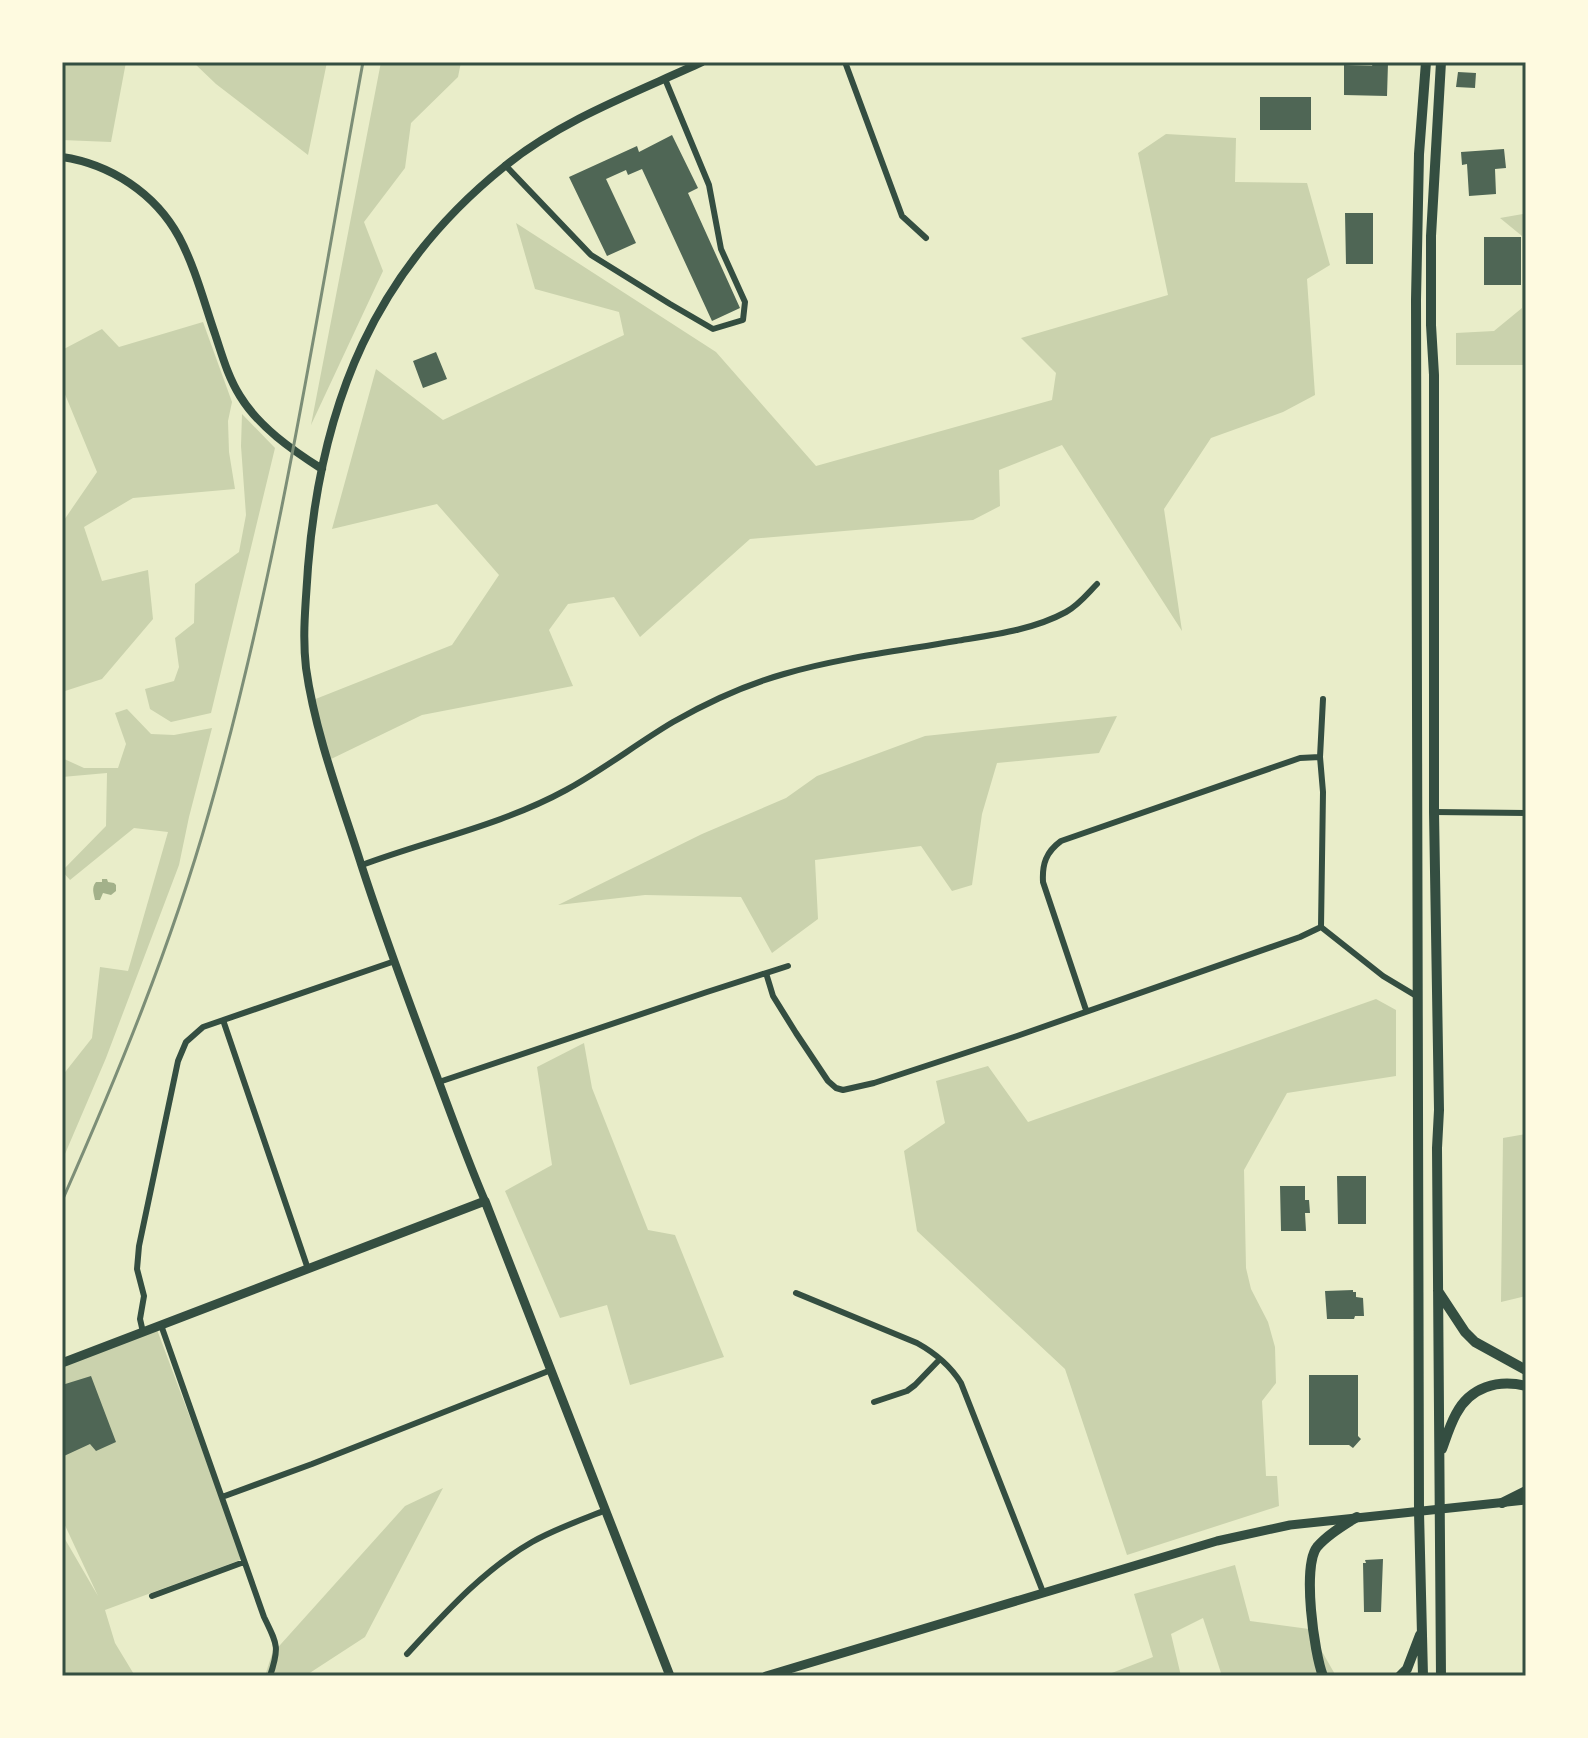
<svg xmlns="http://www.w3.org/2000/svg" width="1588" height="1738" viewBox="0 0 1588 1738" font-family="Merriweather,serif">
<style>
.green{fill:#cad2ad}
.water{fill:#a3b18a}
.building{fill:#4f6655}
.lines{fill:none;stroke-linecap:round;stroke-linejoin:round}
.minor{stroke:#344e41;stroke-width:6}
.tertiary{stroke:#344e41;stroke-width:8}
.secondary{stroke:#344e41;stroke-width:9}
.trunk{stroke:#344e41;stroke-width:10}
.rail{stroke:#7c8e77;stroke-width:3}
.neatline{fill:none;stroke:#344e41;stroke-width:3}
</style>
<rect width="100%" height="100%" fill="#e9edc9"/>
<!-- green -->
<path class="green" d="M62,62H126L111,142L62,140Z
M193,62H327L308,155L216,84Z
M381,62H461L458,77L411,123L405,168L364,222L383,271L311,425Z
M1166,134L1236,138L1235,182L1307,183L1330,265L1307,279L1315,395L1283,412L1211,438L1164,509L1182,631L1062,445L999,470L1000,506L973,520L750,539L640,637L614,597L568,604L549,630L573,686L422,715L329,760L313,700L452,645L499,575L437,504L332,529L376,369L443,420L624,335L619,312L535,289L516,223L716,352L816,466L1052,400L1056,373L1021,338L1168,295L1138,153Z
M1523,214L1526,228V365H1456V333L1494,331L1522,308V236L1500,218Z
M203,322L232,402L228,421L229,452L235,489L133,498L84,527L102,581L148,570L153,619L102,679L62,692V523L97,472L62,387V350L102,329L119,347Z
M242,414L275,448L211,713L171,722L150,709L145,689L174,681L179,667L175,638L194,623L195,584L239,552L246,515L241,446Z
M127,709L151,734L174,735L212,728L189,817L179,865L106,1058L62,1161V1076L92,1038L100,967L128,971L168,832L134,828L70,880L62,871L106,826L107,773L62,777V758L84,768H118L126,744L115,713Z
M1117,716L1099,753L997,763L982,814L972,885L952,891L921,846L815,860L818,919L772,953L741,897L645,895L558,905L702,834L786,798L817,776L925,736Z
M1376,999L1396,1010V1076L1287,1093L1244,1170L1246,1268L1251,1289L1268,1322L1275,1347L1276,1383L1262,1401L1266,1476H1277L1279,1506L1127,1555L1065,1369L917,1231L904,1151L945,1123L936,1081L988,1066L1028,1122Z
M584,1043L592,1088L648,1230L675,1235L724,1357L630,1385L607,1305L560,1318L505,1191L552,1165L537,1067Z
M1526,1134V1296L1501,1302L1503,1138Z
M156,1327L243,1559L105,1610L115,1643L135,1676H62V1534L98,1596L62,1519V1367Z
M443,1488L365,1637L305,1676H265L272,1654L405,1506Z
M1235,1565L1250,1621L1309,1629L1336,1676H1222L1203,1618L1171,1634L1181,1676H1104L1153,1657L1134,1594Z"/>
<!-- water -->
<path class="water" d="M102,879H107L108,882L114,883L116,885V891L111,895L103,893L100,900H95C94,894 91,888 96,882H102Z"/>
<!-- building -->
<path class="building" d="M1373,63H1388L1387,96L1344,95V65L1372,66Z
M1458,72L1476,73L1475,88L1456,87Z
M1260,97H1311V130H1260Z
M672,135L698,188L688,193L740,308L712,321L642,169L628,175L626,170L606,179L636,243L607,256L569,177L637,146L639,152Z
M1504,149L1506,168L1495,169L1496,194L1469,196L1467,164L1462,165L1461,152Z
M1345,213H1373V264H1346Z
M1484,237H1521V285H1484Z
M436,352L447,379L423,388L413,361Z
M1337,1176H1366V1224H1338Z
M1280,1186H1305V1200H1309L1310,1213H1305L1306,1231H1281Z
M1353,1290V1292H1356V1297L1363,1298L1364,1316H1355L1354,1319H1327L1325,1291Z
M1309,1375H1358V1436L1361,1439L1353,1448L1349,1445H1309Z
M91,1376L116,1442L96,1451L90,1444L64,1456L62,1451V1385Z
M1383,1559L1381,1612H1364L1363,1563H1366L1365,1560Z"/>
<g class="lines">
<!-- minor -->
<path class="minor" d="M845,62L902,216L926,238
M505,165L591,255L670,304L713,329L743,320L745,302L721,249L709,185L665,79
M1434,812L1526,813
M362,865C429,840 502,825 566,790C603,770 636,744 673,722C708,702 745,685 784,674C839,658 898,651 956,641C992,635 1033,630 1066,612C1079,605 1088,593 1097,584
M1321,927L1323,792L1320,757L1323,699
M1321,927L1383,976L1418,997
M766,973L773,996L796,1033L828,1081L836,1088L843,1090L874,1083L1017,1036L1300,937L1321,927
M1086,1010L1043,882C1042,864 1046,852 1061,841L1300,758L1320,757
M223,1020L308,1269
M439,1082L707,992L788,966
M796,1293L917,1343C935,1353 950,1365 961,1383L1043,1592
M161,1325L264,1617C277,1644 280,1646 270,1676
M143,1332L140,1319L144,1296L137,1269L139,1246L178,1061L186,1042L203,1027L395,961
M874,1402L907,1391L915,1385L940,1359
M222,1497L312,1464L551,1370
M152,1596L244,1562
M407,1654C445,1613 483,1570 532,1542C555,1529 581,1520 606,1510"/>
<!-- tertiary -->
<path class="tertiary" d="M62,157C110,164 155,193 179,237C195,267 204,302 215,334C222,355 228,377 240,396C259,427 292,450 322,469
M485,1201C467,1159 452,1117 436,1074C410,1005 384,935 361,864C341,801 315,733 306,668C302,634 306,601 308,567C321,403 375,270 505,166C563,119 635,93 702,62"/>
<!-- secondary -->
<path class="secondary" d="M62,1363L485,1201L670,1676
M766,1676L1217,1541L1290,1525L1526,1500"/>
<!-- trunk -->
<path class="trunk" d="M1438,1291L1465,1332L1475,1342L1526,1370
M1442,1449C1446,1438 1450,1425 1456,1414C1470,1387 1498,1379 1526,1386
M1502,1503L1526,1491
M1323,1676C1314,1653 1302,1566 1317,1547C1328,1534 1344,1525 1357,1517
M1400,1676L1407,1669L1420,1635
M1423,1676L1419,1512L1416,300L1419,154L1426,62
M1441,1676L1437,1148L1439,1110L1434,812V375L1431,325V236L1441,62"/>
<!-- rail -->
<path class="rail" d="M62,1201C118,1074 171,946 209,812C279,568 317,312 363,62"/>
</g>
<!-- border -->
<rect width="1588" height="1738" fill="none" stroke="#fefae0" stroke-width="128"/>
<rect x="64" y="64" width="1460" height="1610" class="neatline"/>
</svg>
